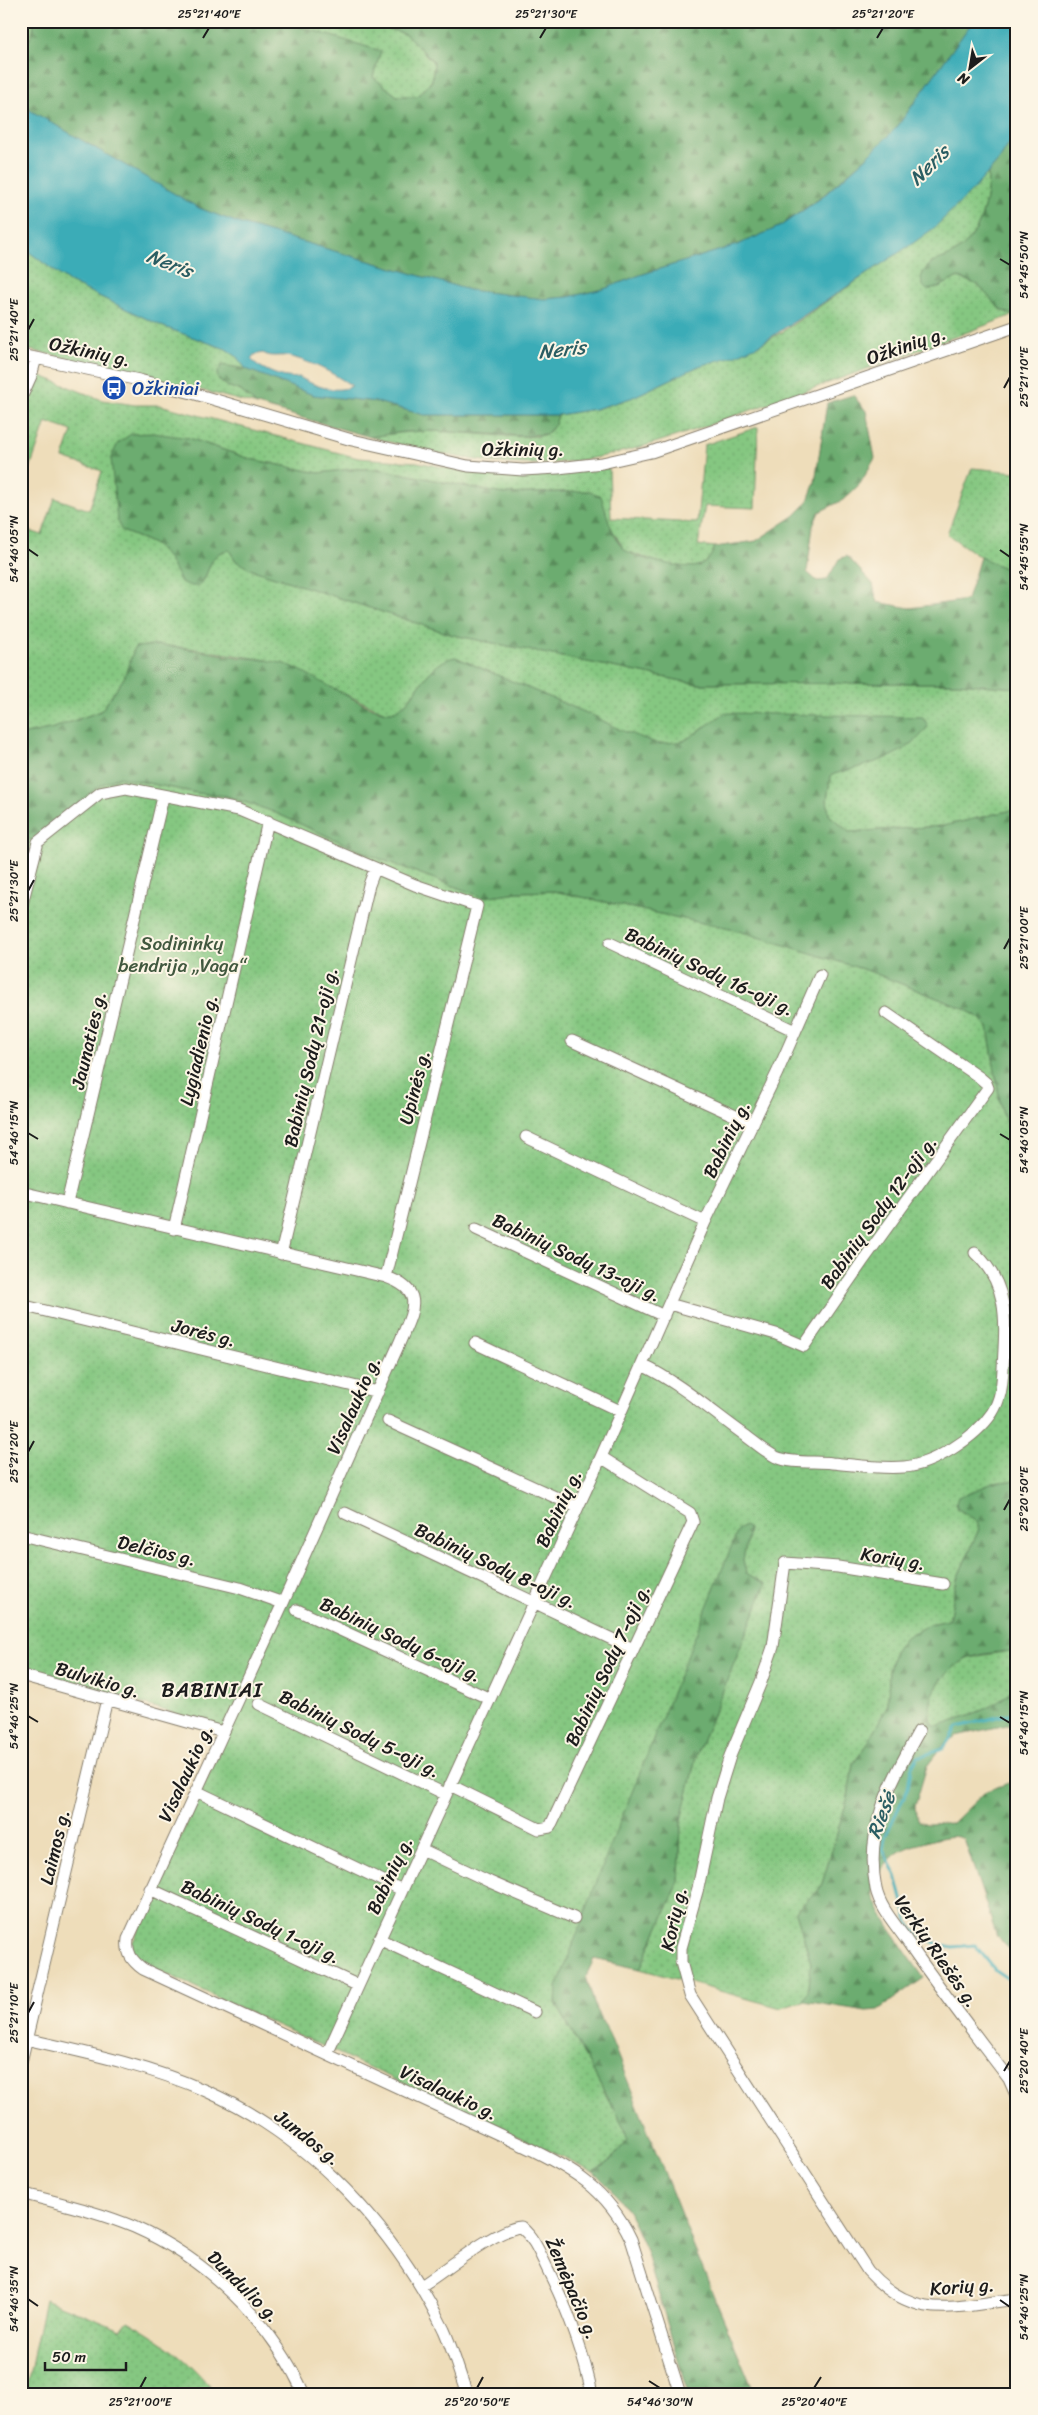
<svg xmlns="http://www.w3.org/2000/svg" width="1038" height="2415" viewBox="0 0 1038 2415" font-family="Sriracha,sans-serif">
<style>
.grass{fill:url(#grass-dots);stroke:#50724e}
.forest{fill:url(#forest-firs);stroke:#446446}
.water{fill:#3bacb7;stroke:#2c646a;fill-rule:evenodd}
.lines{fill:none;stroke-linecap:round;stroke-linejoin:round}
.stream{stroke:#3bacb7;stroke-width:3}
.minor-casing{stroke:#857c6b;stroke-width:13}
.minor{stroke:#fff;stroke-width:11}
.ticks{fill:none;stroke:#1c1c1c;stroke-width:2}
.labels{text-anchor:middle;stroke-width:4;stroke-linejoin:round;paint-order:stroke}
.street-label{font-size:19px;fill:#1c1c1c;stroke:#fcf5e5}
.transit-label{font-size:19px;fill:#164399;stroke:#fcf5e5;text-anchor:start}
.park-label{font-size:19px;fill:#41583f;stroke:#fcf5e5}
.water-label{font-size:20px;font-style:italic;fill:#2a5d62;stroke:#fcf5e5}
.quarter-label{font-size:21px;letter-spacing:1px;fill:#1c1c1c;stroke:#fcf5e5}
.neatline{fill:none;stroke:#1c1c1c;stroke-width:2}
.ticks-label{font-size:12px;text-anchor:middle;fill:#1c1c1c}
</style>
<defs>
<pattern id="grass-dots" width="8" height="8" patternUnits="userSpaceOnUse" patternTransform="scale(1.25)"><rect width="8" height="8" fill="#85c781"/><path d="M2 2h.1M6 6h.1" fill="none" stroke="#72aa6f" stroke-width="1.8" stroke-linecap="round"/></pattern>
<pattern id="forest-firs" width="22" height="20" patternUnits="userSpaceOnUse" patternTransform="scale(1.25)"><rect width="22" height="20" fill="#6cac6f"/><path d="M5 1l3.5 6h-7zM16 11l3.5 6h-7z" fill="#588b5a"/></pattern>
</defs>
<rect width="100%" height="100%" fill="#fcf5e5"/>
<filter id="ink" filterUnits="userSpaceOnUse"><feTurbulence type="fractalNoise" baseFrequency=".02" numOctaves="2"/><feDisplacementMap in="SourceGraphic" scale="10" xChannelSelector="R" yChannelSelector="G"/><feConvolveMatrix kernelMatrix="1 2 1 2 8 2 1 2 1" color-interpolation-filters="sRGB"/></filter>
<filter id="wash" filterUnits="userSpaceOnUse"><feTurbulence type="fractalNoise" baseFrequency=".0096" numOctaves="4" result="noise"/><feDisplacementMap in="SourceGraphic" scale="20" xChannelSelector="R" yChannelSelector="G"/><feGaussianBlur stdDeviation="1.12" result="paint"/><feColorMatrix in="noise" values="0 0 0 0 0 0 0 0 0 0 0 0 0 0 0 0 0 1.4 0 .05"/><feComposite in="paint" operator="in"/></filter>
<g filter="url(#wash)">
<rect width="100%" height="100%" fill="#eeddba"/>
<!-- grass -->
<path class="grass" d="M21,21H34C34,31 30,43 21,49Z
M281,21H363L406,34L434,63L432,80L418,96H397L373,77L380,51Z
M988,173C988,201 981,235 957,251C949,257 938,261 929,264L939,287L958,277L978,285L1001,310L1013,315C928,347 843,378 757,408C691,431 624,458 553,463C491,468 430,452 370,437C391,434 411,431 431,431C453,431 532,441 546,434C553,430 556,422 558,415L596,409L631,398L699,366L759,345L782,332L934,228Z
M28,251L69,282L164,327L226,349L236,356L246,369L222,365L227,386L241,391L257,405L163,380L21,348V257Z
M26,370L102,400L135,405H160L358,458L417,462L463,471L514,476L609,468L611,518L697,523L704,445L758,427L755,508L705,506L698,545L715,547C713,551 711,558 707,561C690,577 645,557 625,551L589,491L503,494L380,469H352L319,473L250,459L189,438L122,531C162,547 161,544 181,582L204,580C210,566 212,551 229,550L236,561L250,569L453,635L697,684L957,683L1017,688V809L943,826L849,832L829,815L827,799L831,775L891,756L705,726C698,731 692,737 685,740C657,754 620,730 596,717L455,657L430,672L401,709L388,713L267,660L189,648L159,645L135,647L124,678L101,711L54,728L21,735V528L42,535L55,498L89,510L102,471L63,458L72,431L46,422L21,494V388Z
M972,468L1017,472V574L980,557L947,534Z
M118,777L197,793L227,796L271,811L375,857L483,897L518,892L554,891L740,931L869,971L962,1008L977,1016L988,1027L1001,1108L1017,1154V1480L993,1483L958,1509L977,1521L979,1529L957,1579L949,1620L930,1624L905,1638L894,1652L889,1671L888,1704L867,1745L853,1764L848,1797L821,1887C814,1897 803,1901 796,1912L811,1963L809,1988L804,2001L781,2008L640,1969L679,1882L681,1820L696,1757L766,1584L746,1573L743,1560L749,1529C681,1685 606,1839 556,2003L625,2130L627,2140L612,2159L593,2171L141,1962L133,1952L132,1944L229,1730L21,1667V839L35,840L97,787Z
M1016,1650C1017,1659 1019,1672 1017,1682C1012,1705 957,1719 937,1726L931,1723C924,1697 945,1665 970,1658C985,1654 1001,1653 1016,1650Z
M45,2299L121,2330L128,2321C160,2339 194,2363 215,2394H25Z"/>
<!-- forest -->
<path class="forest" d="M34,21H281L381,51L373,77L397,96H418L432,81L434,62L406,34L363,21H973L897,127L868,156L820,198L779,227L737,245L640,275L604,289L568,297L544,299L469,290L241,224L199,208L21,105V49C30,43 34,31 34,21Z
M1017,131V313L1013,315L1001,310L978,285L958,277L939,287L927,290L923,286L921,278C928,258 942,262 957,251C981,235 988,201 988,173L999,160Z
M222,365L246,369L313,395L377,402L424,415H558L555,425L546,434L524,436L433,431L404,432L370,437L257,405L241,391L227,386L218,379L217,374Z
M853,395L866,411L875,458L860,484L843,500L819,512L813,526L807,572L817,581L827,580L839,559L847,556L873,584L877,602L910,608L967,600L980,557L1017,574V688L957,683L697,684L453,635L250,569L236,561L229,550C208,552 211,573 199,586H191L181,582C161,544 162,547 122,531L117,521L111,458L118,443L131,434L153,433L189,438L250,459L319,473L352,469H380L503,494L589,491L601,496C607,514 611,535 624,549C632,558 686,570 698,566C708,563 711,556 715,547L756,541L794,516L807,503L815,482L827,403Z
M159,645C186,648 212,653 238,657C256,659 274,660 291,666C311,674 374,715 391,712C414,708 423,663 455,657L596,717L618,729L659,744L684,741L725,713L923,717L928,726C908,758 864,765 831,775L827,799L829,815L849,832L943,826L1017,809V1154L1001,1108L988,1027L977,1016L962,1008L869,971L739,931L554,891L518,892L483,897L375,857L271,811L227,796L197,793L118,777L97,787L35,840L21,839V735L54,728L101,711L124,678L135,647Z
M1017,1480V1651C1005,1651 977,1654 967,1659C944,1671 924,1696 931,1723L937,1726C963,1716 1003,1709 1017,1682V1727L1007,1725L956,1736L944,1744L927,1766L915,1806L916,1814L919,1821L927,1824L953,1823L986,1791L1017,1780V1957L997,1937L964,1839C952,1832 932,1841 919,1844C902,1848 893,1854 883,1869C879,1875 874,1882 873,1889C871,1906 913,1962 924,1978L878,2010L866,2011L804,2001L809,1988L811,1963L796,1912C803,1901 814,1897 821,1887L848,1797L853,1764L867,1745L888,1704L889,1671L894,1652L904,1638L930,1624L949,1620L957,1579L979,1529L977,1521L958,1509L956,1503L958,1497L993,1483Z
M744,1526L749,1529L743,1560L746,1573L766,1584L696,1757L681,1820L679,1882L640,1969L594,1959L586,1976L596,2010L609,2034L710,2287L755,2394H688L646,2251L629,2213L618,2196L593,2171L612,2159L627,2140L625,2130L556,2003L557,1987L611,1844L738,1530Z"/>
<!-- water -->
<path class="water" d="M973,21H1017V131L999,160L972,191L934,228L912,244L759,345L736,355L699,366L631,398L595,409L558,415H424L377,402L313,395L246,369L236,356L226,349L164,327L69,282L21,246V105L199,208L241,224L469,290L544,299L568,297L604,289L640,275L737,245L779,227L821,198L868,156L897,127ZM263,353C271,358 278,355 286,356C309,360 333,373 352,386C335,394 315,386 299,377C285,380 261,370 251,359L254,355Z"/>
<g class="lines">
<!-- stream -->
<path class="stream" d="M1017,1712L958,1727L943,1749L918,1757L911,1769L908,1788L885,1837L883,1850L896,1876L908,1922L915,1931L924,1938L938,1944L953,1947L975,1945L995,1970L1017,1985"/>
</g>
</g>
<g filter="url(#ink)">
<g class="lines">
<defs>
<path id="minor" d="M21,355L139,380L192,393L352,440L468,466L523,470L558,468L602,463L651,452L1017,326
M21,398L31,376L36,358
M21,908L38,842L100,793L126,788L239,810L415,885L477,906L386,1277
M610,943L795,1031
M572,1041L753,1124
M526,1137L705,1222
M21,1192L386,1277C427,1291 412,1312 399,1344L283,1603L128,1939C126,1953 132,1961 143,1969L522,2145C571,2168 607,2188 631,2239L680,2394
M67,1203L163,797
M174,1229L268,821
M476,1229L664,1316
M281,1254L369,885L375,869
M669,1304L776,1334L804,1346L862,1262L988,1088L986,1083L979,1077L886,1013
M21,1305L378,1392
M475,1343L620,1411
M642,1365C678,1382 710,1410 742,1433C753,1441 764,1451 776,1457C792,1464 815,1461 832,1463C856,1465 880,1469 904,1467C933,1465 976,1437 992,1413C1001,1399 1002,1385 1003,1369C1005,1325 1011,1286 975,1253
M388,1421L577,1507
M345,1513L633,1649
M21,1535L240,1588L283,1603
M943,1584L838,1567L785,1563L773,1647L761,1682L730,1756L717,1798L698,1888L681,1948V1962L690,1995L868,2271C915,2323 955,2306 1017,2299
M297,1610L490,1699
M21,1675L223,1732
M259,1704L445,1794
M919,1731C891,1782 864,1828 876,1889C880,1908 896,1925 907,1941C939,1988 974,2033 1009,2079L1017,2097
M450,1785L539,1829L550,1827L693,1522L690,1513L601,1457
M196,1791L402,1890
M421,1849L490,1882L574,1918
M150,1889L357,1985
M379,1939L535,2012
M21,2038C83,2052 147,2065 206,2091C310,2137 395,2228 444,2330C453,2350 459,2373 467,2394
M327,2054L601,1457L705,1222L777,1073L820,975
M21,2062L107,1699
M21,2193C59,2203 98,2212 134,2227C207,2259 271,2321 304,2394
M421,2286C445,2271 495,2229 521,2227C535,2239 540,2254 548,2270C568,2310 583,2350 592,2394"/>
</defs>
<!-- minor casing -->
<use href="#minor" class="minor-casing"/>
<!-- minor -->
<use href="#minor" class="minor"/>
</g>
</g>
<!-- ticks -->
<path class="ticks" d="M203,38L209,28M540,38L546,28M877,38L883,28M1000,259L1010,265M28,330L34,319M1004,388L1010,377M28,549L38,556M1000,550L1010,557M28,891L34,880M1004,949L1010,938M28,1133L38,1139M1000,1134L1010,1140M28,1452L34,1441M1004,1510L1010,1499M28,1716L38,1722M1000,1717L1010,1723M28,2013L34,2002M1004,2071L1010,2061M28,2299L38,2306M1000,2300L1010,2307M649,2381L660,2388M140,2388L146,2377M477,2388L483,2377M814,2388L821,2377"/>
<!-- icons -->
<defs>
<symbol id="bus-disc" viewBox="-11 -11 22 22"><circle r="9.5" fill="#1a4fb4" stroke="#fcf5e5"/><path d="M-5-6H5V4H4V6H2V4H-2V6H-4V4H-5ZM-3.5-4V0h7V-4ZM-3.5 1.2v1.5H-2V1.2ZM2 1.2v1.5H3.5V1.2Z" fill="#fff"/></symbol>
</defs>
<g fill-rule="evenodd">
<use href="#bus-disc" x="100" y="374" width="28" height="28"/>
</g>
<g class="labels">
<!-- street labels -->
<g class="street-label">
<text transform="translate(906 345) rotate(-19)" y="7">Ožkinių g.</text>
<text transform="translate(90 351) rotate(12)" y="7">Ožkinių g.</text>
<text x="523" y="456">Ožkinių g.</text>
<text transform="translate(710 971) rotate(25)" y="7">Babinių Sodų 16-oji g.</text>
<text transform="translate(88 1040) rotate(-77)" y="7">Jaunaties g.</text>
<text transform="translate(198 1050) rotate(-77)" y="7">Lygiadienio g.</text>
<text transform="translate(310 1057) rotate(-77)" y="7">Babinių Sodų 21-oji g.</text>
<text transform="translate(414 1087) rotate(-76)" y="7">Upinės g.</text>
<text transform="translate(726 1139) rotate(-64)" y="7">Babinių g.</text>
<text transform="translate(878 1212) rotate(-54)" y="7">Babinių Sodų 12-oji g.</text>
<text transform="translate(577 1257) rotate(25)" y="7">Babinių Sodų 13-oji g.</text>
<text transform="translate(204 1332) rotate(14)" y="7">Jorės g.</text>
<text transform="translate(353 1405) rotate(-66)" y="7">Visalaukio g.</text>
<text transform="translate(558 1508) rotate(-65)" y="7">Babinių g.</text>
<text transform="translate(157 1550) rotate(13)" y="7">Delčios g.</text>
<text transform="translate(893 1558) rotate(9)" y="7">Korių g.</text>
<text transform="translate(496 1565) rotate(25)" y="7">Babinių Sodų 8-oji g.</text>
<text transform="translate(401 1639) rotate(25)" y="7">Babinių Sodų 6-oji g.</text>
<text transform="translate(607 1665) rotate(-65)" y="7">Babinių Sodų 7-oji g.</text>
<text transform="translate(98 1679) rotate(16)" y="7">Bulvikio g.</text>
<text transform="translate(360 1733) rotate(26)" y="7">Babinių Sodų 5-oji g.</text>
<text transform="translate(185 1773) rotate(-65)" y="7">Visalaukio g.</text>
<text transform="translate(54 1847) rotate(-77)" y="7">Laimos g.</text>
<text transform="translate(389 1875) rotate(-65)" y="7">Babinių g.</text>
<text transform="translate(673 1919) rotate(-78)" y="7">Korių g.</text>
<text transform="translate(261 1921) rotate(25)" y="7">Babinių Sodų 1-oji g.</text>
<text transform="translate(937 1951) rotate(55)" y="7">Verkių Riešės g.</text>
<text transform="translate(449 2092) rotate(25)" y="7">Visalaukio g.</text>
<text transform="translate(308 2137) rotate(38)" y="7">Jundos g.</text>
<text transform="translate(244 2286) rotate(45)" y="7">Dundulio g.</text>
<text transform="translate(962 2286) rotate(-4)" y="7">Korių g.</text>
<text transform="translate(573 2288) rotate(67)" y="7">Žemėpačio g.</text>
</g>
<!-- transit labels -->
<g class="transit-label">
<text x="132" y="395">Ožkiniai</text>
</g>
<!-- park labels -->
<g class="park-label">
<text x="182" y="950">Sodininkų<tspan x="182" dy="22">bendrija „Vaga“</tspan></text>
</g>
<!-- water labels -->
<g class="water-label">
<text transform="translate(929 165) rotate(-45)" y="7">Neris</text>
<text transform="translate(170 263) rotate(21)" y="7">Neris</text>
<text transform="translate(562 349) rotate(-6)" y="7">Neris</text>
<text transform="translate(881 1815) rotate(-69)" y="7">Riešė</text>
</g>
<!-- quarter labels -->
<g class="quarter-label">
<text x="212" y="1697">BABINIAI</text>
</g>
</g>
<!-- margin -->
<rect width="1038" height="2415" fill="none" stroke="#fcf5e5" stroke-width="55"/>
<!-- north arrow -->
<g transform="translate(970 68) rotate(211)" stroke="#fcf5e5" stroke-width="4" paint-order="stroke">
<path d="M0-4L9 19L0 12L-9 19Z" fill="#1c1c1c"/>
<text y="-8" font-size="14" font-weight="bold" text-anchor="middle" fill="#1c1c1c">N</text>
</g>
<!-- scale -->
<path d="M45 2362v8h81v-8" fill="none" stroke="#1c1c1c" stroke-width="2.5"/>
<text x="52" y="2362" font-size="15" fill="#1c1c1c" stroke="#fcf5e5" stroke-width="4" paint-order="stroke">50 m</text>
<rect x="28" y="28" width="982" height="2360" class="neatline"/>
<g class="ticks-label">
<text x="209" y="18">25°21'40"E</text>
<text x="546" y="18">25°21'30"E</text>
<text x="883" y="18">25°21'20"E</text>
<text transform="translate(1024 265) rotate(-90)" y="4">54°45'50"N</text>
<text transform="translate(14 330) rotate(-90)" y="4">25°21'40"E</text>
<text transform="translate(1024 377) rotate(-90)" y="4">25°21'10"E</text>
<text transform="translate(14 549) rotate(-90)" y="4">54°46'05"N</text>
<text transform="translate(1024 557) rotate(-90)" y="4">54°45'55"N</text>
<text transform="translate(14 891) rotate(-90)" y="4">25°21'30"E</text>
<text transform="translate(1024 938) rotate(-90)" y="4">25°21'00"E</text>
<text transform="translate(14 1133) rotate(-90)" y="4">54°46'15"N</text>
<text transform="translate(1024 1140) rotate(-90)" y="4">54°46'05"N</text>
<text transform="translate(14 1452) rotate(-90)" y="4">25°21'20"E</text>
<text transform="translate(1024 1499) rotate(-90)" y="4">25°20'50"E</text>
<text transform="translate(14 1716) rotate(-90)" y="4">54°46'25"N</text>
<text transform="translate(1024 1723) rotate(-90)" y="4">54°46'15"N</text>
<text transform="translate(14 2013) rotate(-90)" y="4">25°21'10"E</text>
<text transform="translate(1024 2061) rotate(-90)" y="4">25°20'40"E</text>
<text transform="translate(14 2299) rotate(-90)" y="4">54°46'35"N</text>
<text transform="translate(1024 2307) rotate(-90)" y="4">54°46'25"N</text>
<text x="140" y="2406">25°21'00"E</text>
<text x="477" y="2406">25°20'50"E</text>
<text x="660" y="2406">54°46'30"N</text>
<text x="814" y="2406">25°20'40"E</text>
</g>
</svg>
